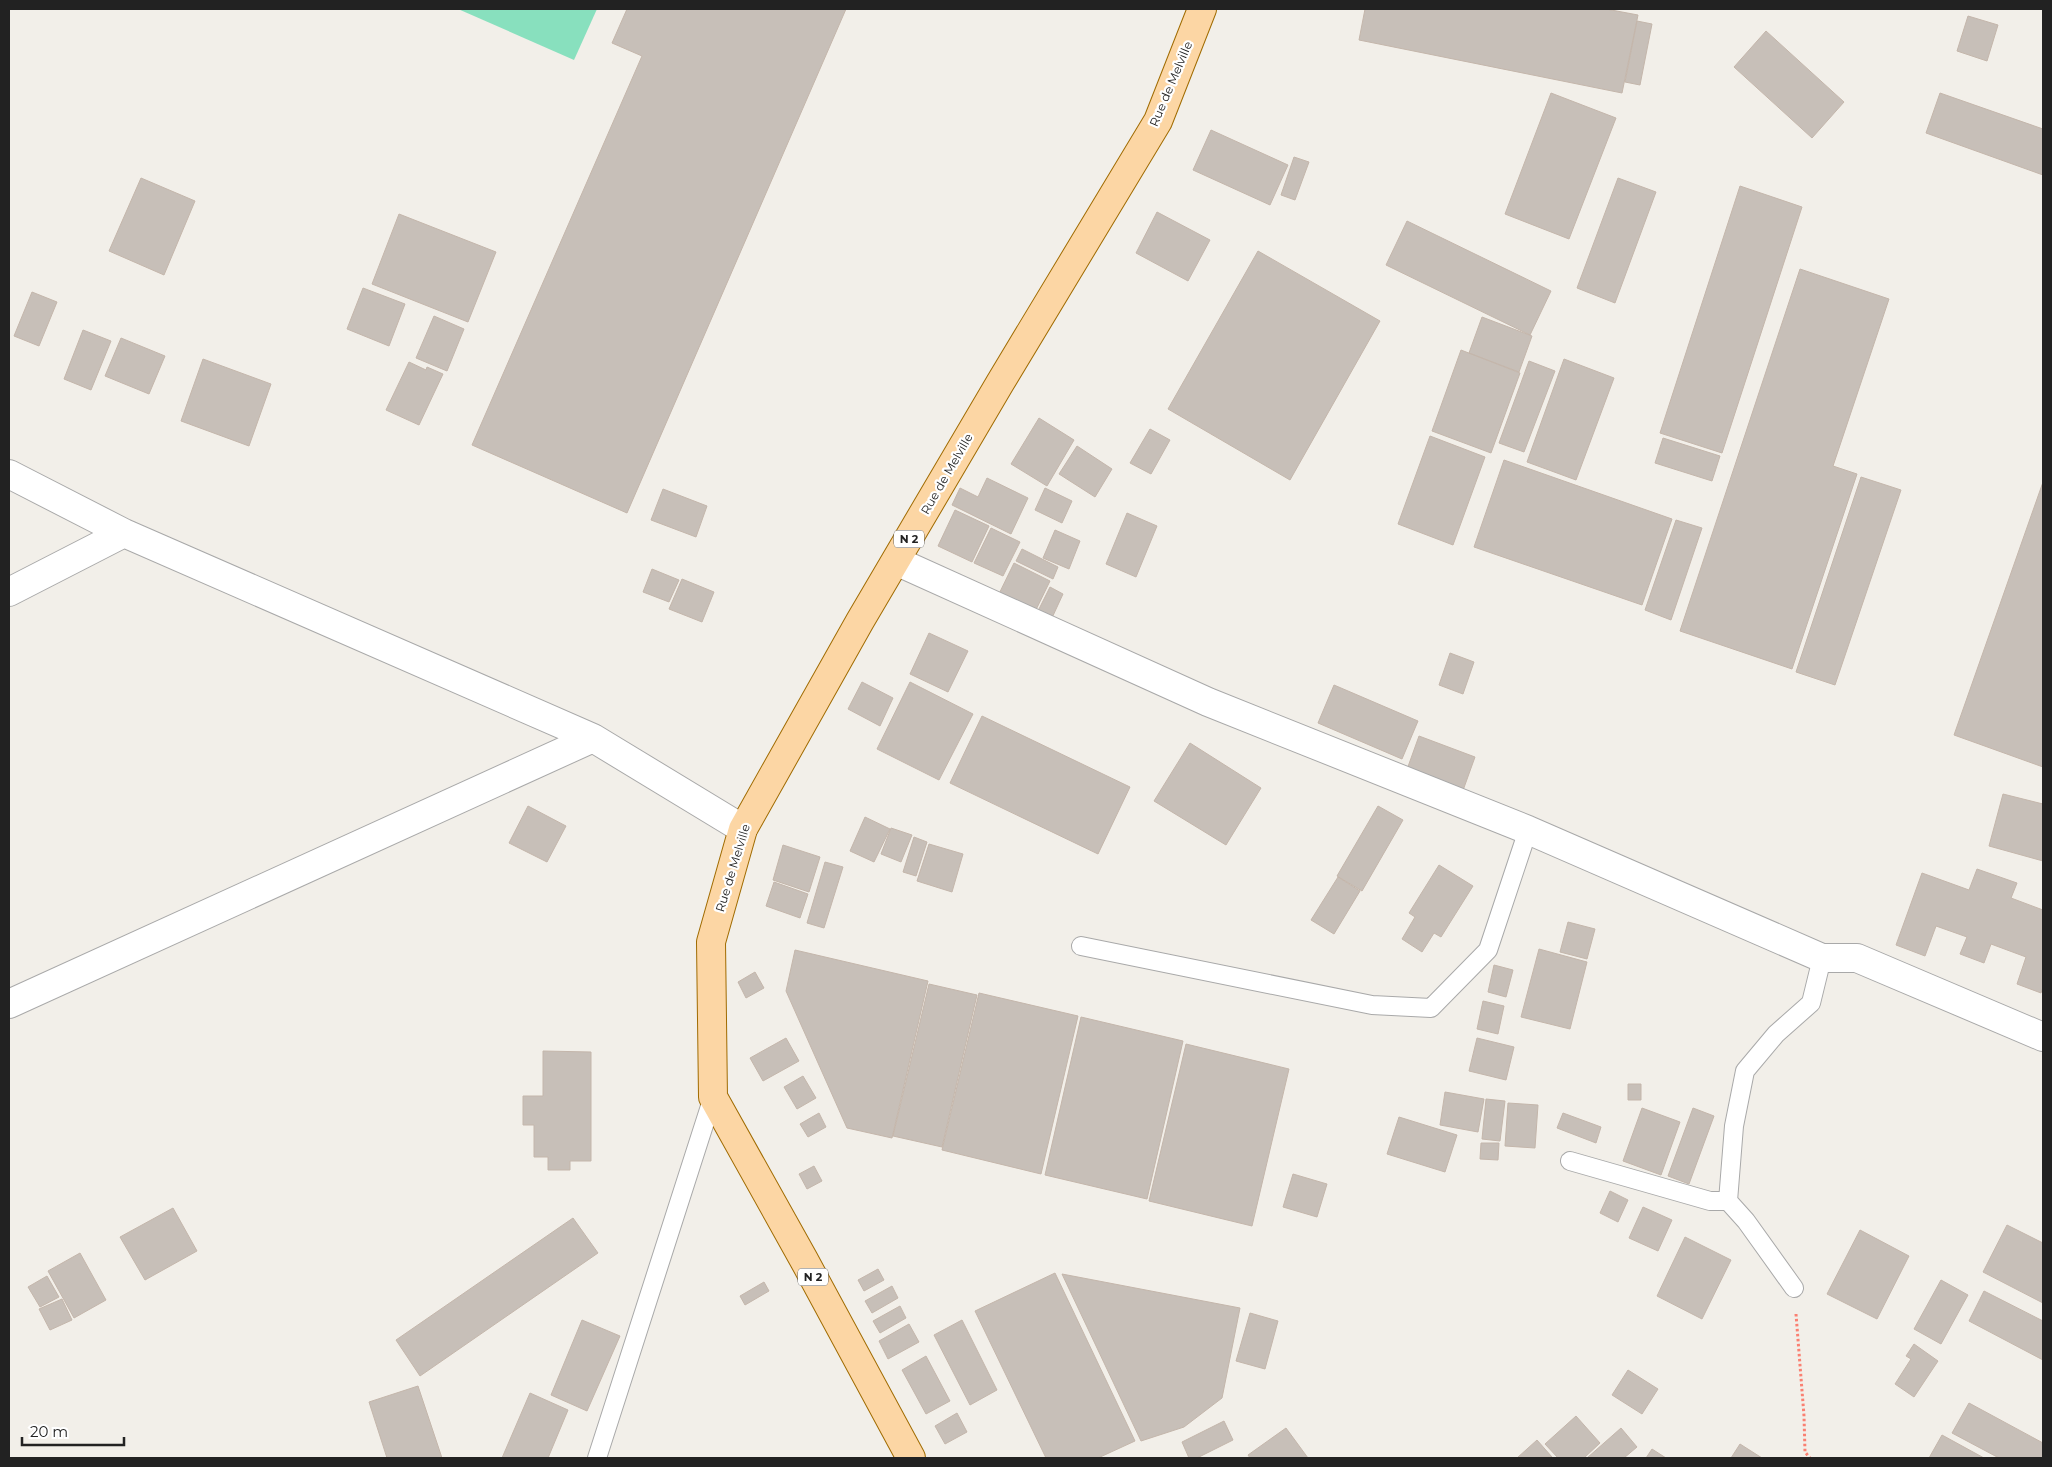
<svg xmlns="http://www.w3.org/2000/svg" width="2052" height="1467" viewBox="0 0 2052 1467" font-family="Montserrat,sans-serif">
<style>
.pitch{fill:#88e0be}
.building{fill:#c7bfb8;stroke:#c4b6ab}
.lines{fill:none;stroke-linecap:round;stroke-linejoin:round}
.service-casing{stroke:#a9a9a9;stroke-width:20}
.minor-casing{stroke:#a9a9a9;stroke-width:30}
.primary-casing{stroke:#a06b00;stroke-width:30}
.path{stroke:#fa8072;stroke-width:3;stroke-dasharray:2.5 2.5;stroke-linecap:butt}
.service{stroke:#fff;stroke-width:18}
.minor{stroke:#fff;stroke-width:28}
.primary{stroke:#fcd6a4;stroke-width:28}
.labels{text-anchor:middle;stroke-width:4.5;stroke-linejoin:round;paint-order:stroke}
.shield{fill:#fff;stroke:#646464;stroke-width:1}
.shield-label{font-size:11px;font-weight:bold;fill:#222}
.street-label{font-size:12px;fill:#222;stroke:#fff}
</style>
<rect width="100%" height="100%" fill="#f2efe9"/>
<!-- pitch -->
<path class="pitch" d="M458,9H597L574,60Z"/>
<!-- building -->
<path class="building" d="M627,9H846L627,513L472,445L642,56L612,43Z
M1365,9H1606L1638,15L1622,93L1359,40Z
M1968,16L1998,25L1987,61L1957,51Z
M1637,21L1652,24L1640,85L1625,82Z
M1766,31L1844,102L1812,138L1734,67Z
M1551,93L1616,118L1569,239L1505,214Z
M1940,93L2043,129V175L1926,133Z
M1211,130L1288,165L1270,205L1193,170Z
M1294,157L1309,162L1295,200L1281,195Z
M141,178L195,201L164,275L109,251Z
M1618,178L1656,192L1615,303L1577,288Z
M1740,186L1802,207L1722,453L1660,433Z
M1157,212L1210,240L1188,281L1136,253Z
M399,214L496,252L468,322L372,284Z
M1407,221L1551,291L1530,335L1386,265Z
M1258,251L1380,321L1290,480L1168,409Z
M1800,269L1889,299L1833,466L1857,474L1792,669L1680,631Z
M363,288L405,304L389,346L347,329Z
M32,292L57,302L39,346L14,336Z
M434,316L464,329L447,371L416,358Z
M1482,317L1532,336L1519,372L1469,353Z
M83,330L111,341L91,390L64,379Z
M121,338L165,356L149,394L105,376Z
M1461,350L1520,373L1491,453L1432,431Z
M203,359L271,384L249,446L181,421Z
M1564,359L1614,378L1576,480L1527,462Z
M1529,361L1555,371L1524,452L1499,443Z
M409,362L426,370L427,367L443,374L419,425L386,410Z
M1039,418L1074,440L1047,486L1011,464Z
M1150,429L1170,440L1151,474L1130,463Z
M1430,436L1485,457L1453,545L1398,524Z
M1663,438L1720,456L1712,481L1655,463Z
M1077,446L1112,469L1095,497L1059,474Z
M1504,460L1672,519L1642,605L1474,547Z
M1861,477L1901,490L1835,685L1796,672Z
M987,478L1028,498L1011,534L952,505L960,488L978,497Z
M2043,482V767L1954,735Z
M1045,488L1072,501L1062,523L1035,510Z
M663,489L707,506L696,537L651,520Z
M955,510L989,526L972,562L938,546Z
M1127,513L1157,526L1136,577L1106,564Z
M1676,520L1702,528L1671,620L1645,610Z
M991,528L1020,542L1003,576L974,563Z
M1055,530L1080,541L1069,569L1043,558Z
M1022,549L1058,567L1053,579L1016,561Z
M1014,563L1050,581L1032,618L996,600Z
M652,569L679,580L669,602L643,592Z
M682,579L714,592L702,622L669,609Z
M1050,587L1063,594L1051,620L1037,613Z
M929,633L968,651L948,692L910,674Z
M1450,653L1474,662L1463,694L1439,685Z
M862,682L893,698L880,726L848,709Z
M910,682L973,714L939,780L877,749Z
M1334,685L1418,721L1402,759L1318,723Z
M982,716L1130,787L1098,854L950,783Z
M1419,736L1475,757L1461,796L1405,775Z
M1190,743L1261,788L1226,845L1154,801Z
M2003,794L2043,804V861L1989,846Z
M528,806L566,826L547,862L509,843Z
M1378,806L1403,820L1362,891L1337,876Z
M865,817L890,829L874,862L850,851Z
M891,828L912,835L901,862L881,854Z
M914,837L927,842L916,876L903,872Z
M929,844L963,854L952,892L917,881Z
M783,845L820,857L809,892L773,880Z
M825,862L843,867L824,928L807,923Z
M1439,865L1473,886L1441,937L1434,933L1422,952L1402,939L1415,917L1409,913Z
M1977,869L2017,883L2011,898L2043,910V987L2041,993L2017,984L2026,957L1991,944L1984,963L1960,954L1967,937L1936,926L1925,956L1896,945L1922,873L1969,890Z
M1338,877L1360,891L1334,934L1311,920Z
M774,882L808,894L800,918L766,906Z
M1568,922L1595,929L1587,959L1560,952Z
M1539,949L1587,962L1570,1029L1521,1017Z
M795,950L928,981L892,1138L847,1128L786,991Z
M1494,965L1513,970L1506,997L1488,992Z
M755,972L764,988L746,998L738,982Z
M929,984L977,995L942,1147L893,1136Z
M979,993L1078,1016L1041,1174L942,1150Z
M1483,1001L1504,1006L1498,1034L1477,1029Z
M1081,1017L1183,1041L1147,1199L1045,1175Z
M786,1038L799,1061L763,1081L750,1058Z
M1477,1038L1514,1047L1506,1080L1469,1071Z
M1186,1044L1289,1069L1252,1226L1149,1201Z
M543,1051L591,1052V1161H570V1170H548V1157H534V1125H523V1096H543Z
M803,1076L816,1098L797,1109L784,1087Z
M1628,1084H1641V1100H1628Z
M1445,1092L1484,1099L1478,1132L1440,1125Z
M1486,1099L1505,1101L1500,1141L1482,1139Z
M1508,1103L1538,1105L1535,1148L1505,1146Z
M1642,1108L1680,1122L1661,1175L1623,1161Z
M1693,1108L1714,1116L1689,1184L1668,1176Z
M819,1113L826,1127L808,1137L800,1124Z
M1563,1113L1601,1127L1596,1143L1557,1128Z
M1399,1117L1457,1135L1445,1172L1387,1154Z
M1481,1143H1499L1498,1160L1480,1159Z
M814,1166L822,1181L807,1189L799,1174Z
M1293,1174L1327,1184L1317,1217L1283,1207Z
M1610,1191L1628,1200L1618,1222L1600,1213Z
M1643,1207L1672,1220L1658,1251L1629,1238Z
M173,1208L197,1251L145,1280L120,1237Z
M573,1218L598,1253L420,1376L396,1340Z
M2007,1225L2043,1243V1303L1983,1272Z
M1860,1230L1909,1256L1877,1319L1827,1294Z
M1685,1237L1731,1260L1702,1319L1657,1296Z
M80,1253L106,1300L74,1318L48,1271Z
M878,1269L884,1280L864,1291L858,1280Z
M1055,1273L1135,1441L1098,1458H1046L975,1311Z
M1062,1274L1240,1308L1222,1398L1184,1427L1141,1441Z
M47,1276L59,1297L40,1307L28,1287Z
M1941,1280L1968,1295L1941,1344L1914,1329Z
M764,1282L769,1291L745,1305L740,1296Z
M892,1286L898,1298L872,1313L865,1301Z
M1984,1291L2043,1321V1360L1969,1321Z
M62,1299L72,1320L50,1330L39,1309Z
M900,1306L906,1318L880,1333L873,1321Z
M1250,1313L1278,1321L1265,1369L1236,1361Z
M582,1320L620,1336L587,1411L551,1395Z
M962,1320L997,1390L970,1405L934,1335Z
M909,1324L919,1342L888,1359L879,1341Z
M1914,1344L1938,1361L1914,1397L1895,1384L1911,1359L1906,1356Z
M926,1356L950,1401L926,1414L902,1370Z
M1628,1370L1658,1389L1642,1414L1612,1395Z
M418,1386L442,1458H387L369,1402Z
M530,1393L568,1410L548,1458H502Z
M1969,1403L2043,1443V1458H1999L1952,1433Z
M957,1413L967,1432L945,1444L935,1426Z
M1576,1416L1600,1443L1584,1458H1558L1545,1444Z
M1224,1421L1233,1440L1197,1458H1189L1182,1442Z
M1286,1428L1308,1458H1250L1248,1455Z
M1621,1428L1637,1447L1624,1458H1587Z
M1942,1435L1984,1458H1929Z
M1537,1440L1552,1457L1517,1458Z
M1740,1444L1762,1458H1731Z
M1652,1449L1666,1458H1646Z"/>
<g class="lines">
<defs>
<path id="service" d="M1081,946L1372,1005L1431,1008L1488,950L1528,830
M1570,1161L1710,1201H1728
M1794,1288L1746,1221L1728,1201L1734,1126L1745,1071L1776,1034L1811,1003L1822,958
M597,1458L713,1097"/>
<path id="minor" d="M9,474L124,533L593,738L743,829
M896,561L1208,702L1528,830L1822,958H1857L2043,1037
M9,592L124,533
M9,1004L593,738"/>
<path id="primary" d="M911,1458L804,1260L713,1097L711,942L743,829L860,621L1000,383L1158,121L1202,9"/>
</defs>
<!-- service casing -->
<use href="#service" class="service-casing"/>
<!-- minor casing -->
<use href="#minor" class="minor-casing"/>
<!-- primary casing -->
<use href="#primary" class="primary-casing"/>
<!-- path -->
<path class="path" d="M1796,1314L1804,1416L1805,1452L1810,1458"/>
<!-- service -->
<use href="#service" class="service"/>
<!-- minor -->
<use href="#minor" class="minor"/>
<!-- primary -->
<use href="#primary" class="primary"/>
</g>
<g class="labels">
<!-- shield labels -->
<g class="shield">
<rect x="894" y="530.5" width="30" height="17" rx="4"/>
<rect x="798" y="1268.5" width="30" height="17" rx="4"/>
</g>
<g class="shield-label">
<text x="909" y="543">N 2</text>
<text x="813" y="1281">N 2</text>
</g>
<!-- street labels -->
<g class="street-label">
<text transform="translate(1171 84) rotate(-67)" y="4">Rue de Melville</text>
<text transform="translate(947 474) rotate(-60)" y="4">Rue de Melville</text>
<text transform="translate(733 868) rotate(-73)" y="4">Rue de Melville</text>
</g>
</g>
<!-- border -->
<rect width="2052" height="1467" fill="none" stroke="#222222" stroke-width="20"/>
<!-- scale -->
<path d="M22 1437v8h102v-8" fill="none" stroke="#222222" stroke-width="2.5"/>
<text x="30" y="1437" font-size="15" fill="#222222" stroke="#ffffff" stroke-width="4" paint-order="stroke">20 m</text>
</svg>
